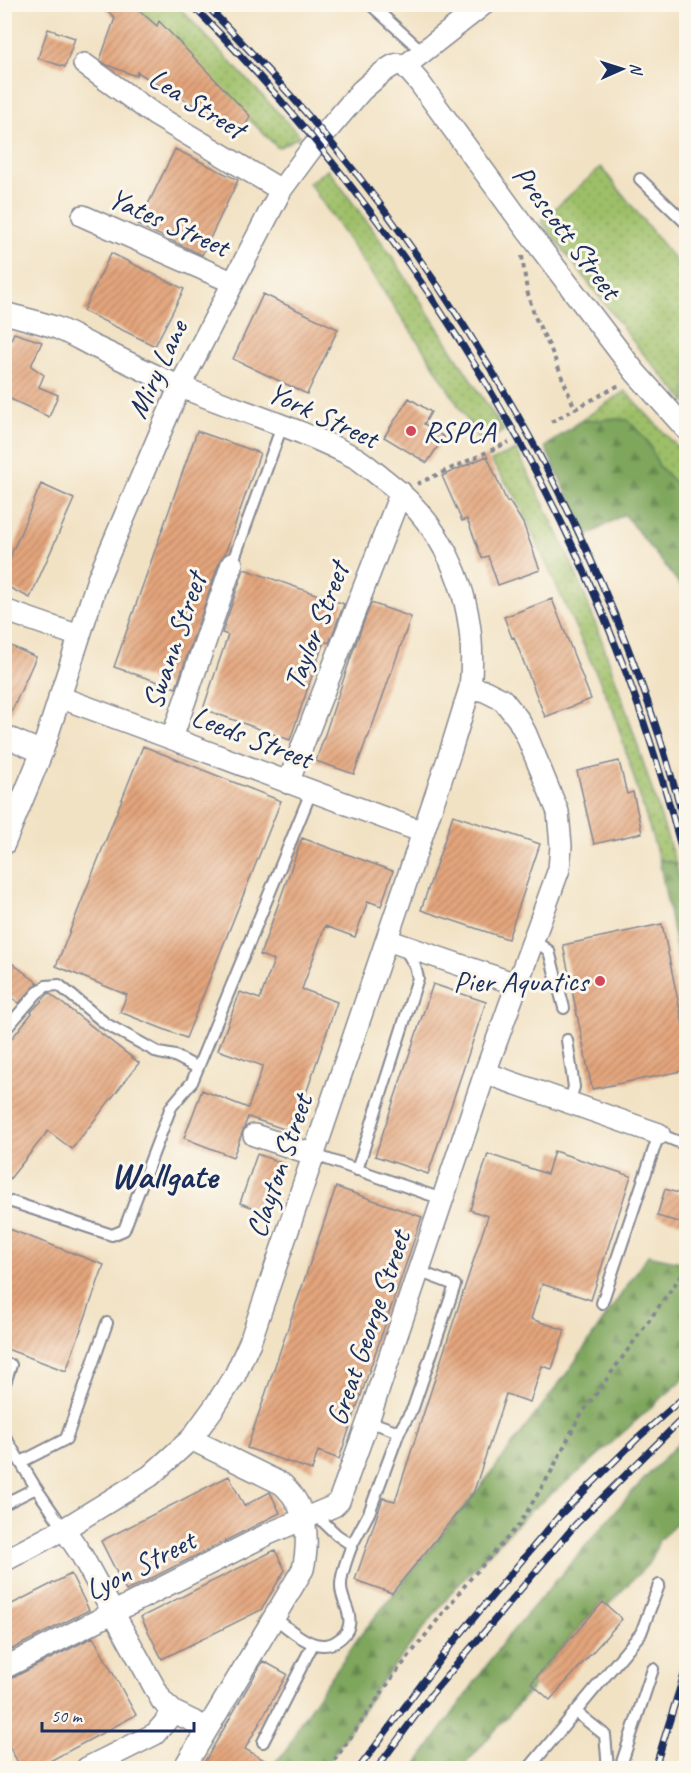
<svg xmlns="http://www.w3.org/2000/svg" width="691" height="1773" viewBox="0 0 691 1773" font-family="Caveat,sans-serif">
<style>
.grass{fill:url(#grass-dots);stroke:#5c7763;stroke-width:1.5}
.forest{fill:url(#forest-firs);stroke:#4c6a5d;stroke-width:1.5}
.building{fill:url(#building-hatch)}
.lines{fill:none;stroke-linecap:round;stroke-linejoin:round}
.service-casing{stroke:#868891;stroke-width:14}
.minor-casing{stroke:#868891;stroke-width:24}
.path{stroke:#868891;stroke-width:4;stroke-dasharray:4.5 4.5;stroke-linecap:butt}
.service{stroke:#fff;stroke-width:10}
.minor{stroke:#fff;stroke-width:21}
.rail-casing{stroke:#1b2f5e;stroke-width:7}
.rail{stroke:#fbf7ec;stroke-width:4.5;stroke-dasharray:14;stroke-linecap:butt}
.poi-dot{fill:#d1495b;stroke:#fbf7ec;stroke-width:2}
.labels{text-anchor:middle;stroke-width:6;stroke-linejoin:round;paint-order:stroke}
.street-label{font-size:30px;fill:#1b2f5e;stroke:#fbf7ec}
.poi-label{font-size:30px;fill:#1b2f5e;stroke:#fbf7ec;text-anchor:start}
.district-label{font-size:36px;font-weight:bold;fill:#1b2f5e;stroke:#fbf7ec}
</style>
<defs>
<pattern id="grass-dots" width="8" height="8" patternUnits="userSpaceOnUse" patternTransform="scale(1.5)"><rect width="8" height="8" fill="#9ebf68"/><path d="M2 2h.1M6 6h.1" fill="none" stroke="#809c59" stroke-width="1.8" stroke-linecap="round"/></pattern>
<pattern id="forest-firs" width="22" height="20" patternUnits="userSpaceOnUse" patternTransform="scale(1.5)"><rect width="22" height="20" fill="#7ea65c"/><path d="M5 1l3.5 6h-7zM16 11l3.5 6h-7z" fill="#66884f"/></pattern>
<pattern id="building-hatch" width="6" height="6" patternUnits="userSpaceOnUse" patternTransform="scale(1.5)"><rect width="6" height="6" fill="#e4a57c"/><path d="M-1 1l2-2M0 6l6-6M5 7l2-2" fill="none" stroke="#b88769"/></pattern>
</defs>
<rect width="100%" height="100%" fill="#fbf7ec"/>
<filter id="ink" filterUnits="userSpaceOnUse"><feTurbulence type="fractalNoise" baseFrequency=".0167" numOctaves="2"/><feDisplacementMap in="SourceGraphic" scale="12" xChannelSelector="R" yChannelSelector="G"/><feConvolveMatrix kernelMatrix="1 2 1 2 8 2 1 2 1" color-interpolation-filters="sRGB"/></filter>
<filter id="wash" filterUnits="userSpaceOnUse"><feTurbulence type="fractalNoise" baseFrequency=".008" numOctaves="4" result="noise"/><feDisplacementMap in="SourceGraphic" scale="24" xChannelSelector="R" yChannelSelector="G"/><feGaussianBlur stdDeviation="1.35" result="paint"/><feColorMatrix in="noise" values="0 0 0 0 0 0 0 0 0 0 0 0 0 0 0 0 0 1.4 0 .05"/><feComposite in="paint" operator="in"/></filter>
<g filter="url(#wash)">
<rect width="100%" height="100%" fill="#f2e2c4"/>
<!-- grass -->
<path class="grass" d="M135,5H177L300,136L278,148Z
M601,167L686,274V402L640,350L541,221Z
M328,169L391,255L504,431L481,443L428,356L309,183Z
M625,391L686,456V494L659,466L648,442L613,419L580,421Z
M516,450C541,499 566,547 586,599C620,686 647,775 676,864L659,859L613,710L516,497L491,461Z"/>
<!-- forest -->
<path class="forest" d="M613,419L628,420L648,442L659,466L686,494V592L624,514L587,536L545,447L580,421Z
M659,859L676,864L686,904V999Z
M648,1255L686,1263V1378L659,1400L585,1467L529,1512L456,1587L379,1685L325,1768H269L287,1750L301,1721L359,1637L488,1477L570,1369Z
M686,1435V1515L659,1540L651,1561L607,1606L602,1602L531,1683L534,1686L462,1768H414L504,1641L632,1492Z"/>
<g id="blocks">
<!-- building -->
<path class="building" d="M101,4H132L157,26L159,21L250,116L242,133L137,72L136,76L107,65L100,60L115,18Z
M48,29L75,38L65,67L38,58Z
M175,149L238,180L202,255L138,225Z
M111,253L184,289L155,346L83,311Z
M263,294L338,329L307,394L233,359Z
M14,333L42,342L31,366L44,375L39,387L58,395L49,417L4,396V355Z
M409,398L431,412L424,424L444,437L427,463L384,437Z
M197,431L260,453L225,554L220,560L176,688L114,667Z
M487,456L507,502L509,501L523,523L540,570L498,585L488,556L482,558L467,519L462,521L442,476Z
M41,484L74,499L30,598L4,585V572Z
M244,569L344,604L329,643L324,641L290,740L203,709L228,635L222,633Z
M552,599L591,699L545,717L514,637L512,638L504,617Z
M371,603L411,617L368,738H367L354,774L316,761L353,651Z
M4,643L36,657L6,724H4Z
M143,746L281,801L186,1038L120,1012L127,995L56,966Z
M619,761L627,794L633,792L642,833L594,844L577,771Z
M453,815L540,844L508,939L421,910Z
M302,838L393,871L381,906L368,901L355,937L325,926L302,989L337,1002L293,1132L248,1117L233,1157L184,1138L202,1090L248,1108L263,1066L218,1050L240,992L260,999L274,960L260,955Z
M662,924L687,1044V1070L592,1089L563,945Z
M4,957L38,983L19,1003L4,992Z
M433,984L486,1002L428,1174L375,1156Z
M49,993L139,1063L72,1149L48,1131L4,1186V1048L32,1013L31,1012Z
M554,1151L631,1176L591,1300L542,1284L531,1319L565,1330L552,1369L542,1366L530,1402L506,1394L473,1494L392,1593L355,1580L383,1498L395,1501L488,1216L470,1210L488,1154L547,1174Z
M257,1154L282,1163L265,1212L240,1203Z
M336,1187L422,1217L339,1459L318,1451L312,1470L247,1448Z
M665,1189L687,1196V1207L682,1223L657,1216Z
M4,1227L104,1265L66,1371L4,1348Z
M229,1476L244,1506L270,1492L280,1513L126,1591L101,1541Z
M275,1550L285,1570L261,1610L162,1659L141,1617Z
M71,1574L89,1610L4,1653V1608Z
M603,1602L622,1619L550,1700L531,1683Z
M93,1637L136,1715L37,1768H21L4,1737V1681L10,1679Z
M263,1661L287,1674L245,1749L278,1768H201Z"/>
</g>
</g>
<g filter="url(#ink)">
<use href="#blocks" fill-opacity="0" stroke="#868891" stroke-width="1.5"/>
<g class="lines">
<defs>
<path id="service" d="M370,4L423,52
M640,179L686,223
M232,564L282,426
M533,940L549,951L564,1008
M4,1031L37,993L46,986L59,985L106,1024L159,1053L175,1056L198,1068
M567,1040L574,1087L569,1103
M315,1155L442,1199
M357,1170L418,978L415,966L405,949
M4,1204L12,1202L112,1235L124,1230L171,1107L192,1082L311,792
M602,1303L659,1134L686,1145
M4,1386L11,1365
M399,1432L413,1408L455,1285L418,1271
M4,1435L36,1488L64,1529
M21,1462L66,1439L107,1323
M4,1504L36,1488
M316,1515L337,1535L352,1545L369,1513L399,1432L368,1421
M274,1617C290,1630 317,1656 338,1640C343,1637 348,1631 349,1625C352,1611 340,1599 341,1585C341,1573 348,1556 352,1545
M576,1712L605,1735L608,1768
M263,1742L313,1644
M529,1768L641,1633L659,1585
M620,1768L653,1669"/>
<path id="minor" d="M84,64L155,115L281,190
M405,66L419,82L526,229L635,372L686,429
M405,66L484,4
M83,216L232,282
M4,313C22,318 40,322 57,328C69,333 81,340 93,346C122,359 150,374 179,386C238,411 300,428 356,458C366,464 375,473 385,480C450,530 479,606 470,688L485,691L503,700L518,719L526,734L558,812L561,846L559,869L485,1073L368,1421L339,1501L334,1506L268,1534L4,1668
M4,610L79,636
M59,697C181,741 301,788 423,832
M4,736L42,752
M172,738L232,564
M288,783L401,492
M4,844L42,752L98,579L180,386L281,190L309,152L361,91C369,84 386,68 395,65C400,63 401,65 405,66
M387,940L516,984
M485,1073L659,1134
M254,1135L315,1155
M64,1529L81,1554L162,1701L174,1712L207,1728
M4,1561L64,1529L150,1476L191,1439L215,1406L235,1375L250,1342L450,753L470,688
M87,1768L155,1734L174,1712
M184,1768L303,1569C310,1538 307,1506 282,1484L191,1439"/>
</defs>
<!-- service casing -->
<use href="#service" class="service-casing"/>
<!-- minor casing -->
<use href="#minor" class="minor-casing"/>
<!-- path -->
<path class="path" d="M522,256L527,291L535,317L552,352L575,409
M551,422L621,384
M417,484L509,442
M329,1768L394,1675L470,1579L519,1525L551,1472L578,1419L686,1269"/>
<!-- service -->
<use href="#service" class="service"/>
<!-- minor -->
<use href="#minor" class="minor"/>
<defs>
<path id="rail" d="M191,4C257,70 317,140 373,215C519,410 629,630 686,868
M205,4C275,76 343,151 401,233C529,410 633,618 686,830
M359,1768L447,1650L559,1516L638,1438L686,1395
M377,1768L430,1696L576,1524L686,1415
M655,1768L686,1668
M682,1768L686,1752"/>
</defs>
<!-- rail casing -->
<use href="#rail" class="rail-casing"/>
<!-- rail -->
<use href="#rail" class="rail"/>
</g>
</g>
<!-- markers -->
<g class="poi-dot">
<circle cx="411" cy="431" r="6"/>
<circle cx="600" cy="981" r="6"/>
</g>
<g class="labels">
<!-- street labels -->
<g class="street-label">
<text transform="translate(197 103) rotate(32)" y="10">Lea Street</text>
<text transform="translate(169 222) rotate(24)" y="10">Yates Street</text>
<text transform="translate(567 232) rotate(53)" y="10">Prescott Street</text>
<text transform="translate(157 369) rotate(-65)" y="10">Miry Lane</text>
<text transform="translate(323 415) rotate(25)" y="10">York Street</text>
<text transform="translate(316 626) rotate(-69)" y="10">Taylor Street</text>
<text transform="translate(174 641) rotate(-71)" y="10">Swann Street</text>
<text transform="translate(252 737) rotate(21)" y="10">Leeds Street</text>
<text transform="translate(279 1166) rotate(-71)" y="10">Clayton Street</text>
<text transform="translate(368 1328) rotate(-71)" y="10">Great George Street</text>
<text transform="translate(140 1565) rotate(-27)" y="10">Lyon Street</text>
</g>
<!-- poi labels -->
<g class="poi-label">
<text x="423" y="441">RSPCA</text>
<text x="588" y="991" text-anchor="end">Pier Aquatics</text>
</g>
<!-- district labels -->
<g class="district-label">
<text x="164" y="1188">Wallgate</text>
</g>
</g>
<!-- margin -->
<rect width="691" height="1773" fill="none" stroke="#fbf7ec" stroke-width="24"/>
<!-- north arrow -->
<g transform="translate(622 69) rotate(87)" stroke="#fbf7ec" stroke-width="4.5" paint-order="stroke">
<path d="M0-4.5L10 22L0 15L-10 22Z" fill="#1b2f5e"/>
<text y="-9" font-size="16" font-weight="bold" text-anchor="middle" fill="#1b2f5e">N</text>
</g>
<!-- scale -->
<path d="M42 1722v9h152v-9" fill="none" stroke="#1b2f5e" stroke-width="3"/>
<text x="51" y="1722" font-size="18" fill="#1b2f5e" stroke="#fbf7ec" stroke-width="4.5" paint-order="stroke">50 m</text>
</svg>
